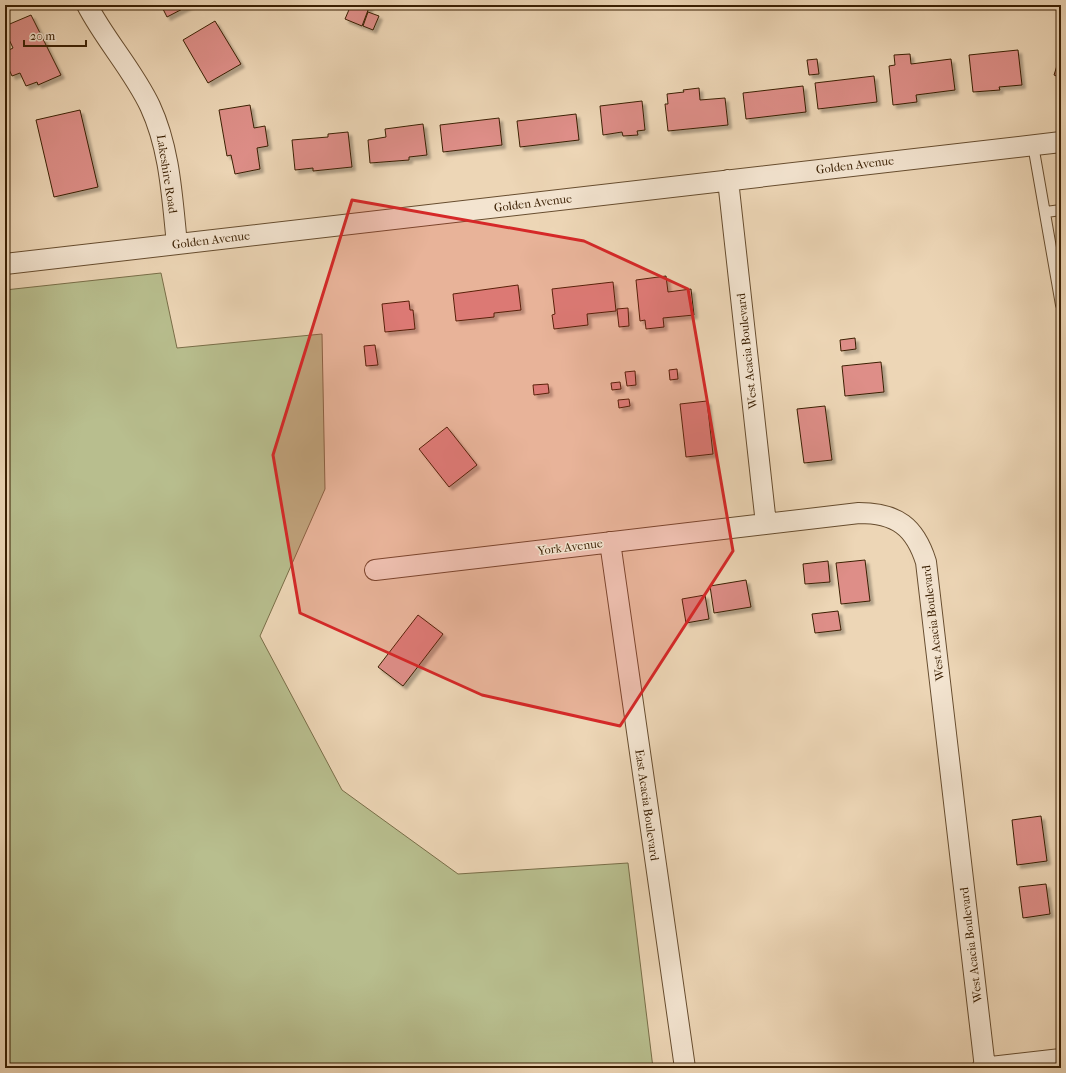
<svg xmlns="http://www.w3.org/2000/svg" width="1066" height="1073" viewBox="0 0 1066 1073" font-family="'IM FELL French Canon',serif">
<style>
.green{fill:#b8be8e;stroke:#796e48}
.building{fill:#de8e88;stroke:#3a1f02;filter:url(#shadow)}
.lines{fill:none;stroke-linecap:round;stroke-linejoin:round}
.service-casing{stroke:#674d2f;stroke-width:12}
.minor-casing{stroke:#674d2f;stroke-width:22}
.service{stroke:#f3e4d0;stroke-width:10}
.minor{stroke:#f3e4d0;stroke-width:20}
.marked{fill:#d62828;fill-opacity:0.2;stroke:#d62828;stroke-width:3;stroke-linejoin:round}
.labels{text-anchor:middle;stroke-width:3;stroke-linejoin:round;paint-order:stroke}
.street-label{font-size:12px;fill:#3a1f02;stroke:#f3e4d0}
</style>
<defs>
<filter id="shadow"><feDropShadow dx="3.5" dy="3.5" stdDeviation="1" flood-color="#0004"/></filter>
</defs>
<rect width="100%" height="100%" fill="#edd6b6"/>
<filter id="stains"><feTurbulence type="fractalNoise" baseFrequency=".005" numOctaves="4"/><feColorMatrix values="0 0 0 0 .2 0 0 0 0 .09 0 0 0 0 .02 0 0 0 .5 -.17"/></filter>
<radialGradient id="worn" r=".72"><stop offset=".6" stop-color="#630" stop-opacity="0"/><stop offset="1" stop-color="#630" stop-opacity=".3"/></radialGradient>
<!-- green -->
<path class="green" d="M161,273L177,348L322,334L325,489L260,636L342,790L458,874L628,863L653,1068H5V290Z"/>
<!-- building -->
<path class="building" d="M161,5H190L167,17Z
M351,5H370L362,26L345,19Z
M368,12L379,16L373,30L363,26Z
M31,15L61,75L38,85L37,82L26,86L20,73L12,76L5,61V52L13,48L5,31V26Z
M215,21L241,64L208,83L183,40Z
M1018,50L1022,85L999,87L1000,90L973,92L969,55Z
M1061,53V78L1054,75Z
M910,54L911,64L951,59L955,90L916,95L917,102L893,105L889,66L895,65L894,55Z
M817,59L819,74L809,75L807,60Z
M874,76L877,102L818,109L815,83Z
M803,86L806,112L746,119L743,93Z
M699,88L700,100L725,98L728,125L668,131L665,104H668L667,94L684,92L683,90Z
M642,101L645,130L637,131L638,135L623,136L622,132L603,135L600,106Z
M250,105L254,128L265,126L268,146L257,148L260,169L235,174L231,155L227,156L219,110Z
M80,110L98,187L54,197L36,120Z
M576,114L579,140L520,147L517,121Z
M499,118L502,145L443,152L440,125Z
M423,124L427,155L409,157V160L370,163L368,140L386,137L385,129Z
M348,132L352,167L313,171V168L295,170L292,140L328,137V134Z
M666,276L668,292L691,289L694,315L663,318L664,327L646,329L645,320L640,321L636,280Z
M613,282L616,311L587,314L588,325L554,329L552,315L555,314L552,289Z
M518,285L521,310L494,313V317L456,321L453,294Z
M409,301L410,310H413L415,329L385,332L382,304Z
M628,308L629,326L619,327L617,309Z
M855,338L856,349L841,351L840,340Z
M375,345L378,365L366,366L364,346Z
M881,362L884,392L845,396L842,366Z
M677,369L678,379L670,380L669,370Z
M635,371L636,385L627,386L625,372Z
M620,382L621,389L612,390L611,383Z
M548,384L549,393L534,395L533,385Z
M629,399L630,406L619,408L618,400Z
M707,401L713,454L686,457L680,404Z
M825,406L832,460L804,463L797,409Z
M447,427L477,465L449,487L419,449Z
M865,560L870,601L841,604L836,563Z
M828,561L830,582L805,584L803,564Z
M746,580L751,607L714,613L710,586Z
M705,595L709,619L686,623L682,599Z
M838,611L841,630L815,633L812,614Z
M418,615L443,634L403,686L378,667Z
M1041,816L1047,861L1017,865L1012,820Z
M1046,884L1050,914L1023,918L1019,887Z"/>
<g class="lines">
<defs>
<path id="service" d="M1033,145L1061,305
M1046,212L1061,210"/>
<path id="minor" d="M87,5C105,40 133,70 150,106C170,149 172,197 177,244
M728,180L766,524
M5,264L1061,142
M610,542L685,1068
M375,570L859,513C897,513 915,527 926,562L985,1068
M982,1068L1061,1059"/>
</defs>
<!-- service casing -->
<use href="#service" class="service-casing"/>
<!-- minor casing -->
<use href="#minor" class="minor-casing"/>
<!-- service -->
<use href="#service" class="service"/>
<!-- minor -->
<use href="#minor" class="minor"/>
</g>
<!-- marked area -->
<path class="marked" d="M352,200L584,241L688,289L733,551L620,726L482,695L300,613L273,455Z"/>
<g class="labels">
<!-- street labels -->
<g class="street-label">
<text transform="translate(855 165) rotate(-7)" y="4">Golden Avenue</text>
<text transform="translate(167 174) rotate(81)" y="4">Lakeshire Road</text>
<text transform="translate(533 203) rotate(-7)" y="4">Golden Avenue</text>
<text transform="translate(211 240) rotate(-7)" y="4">Golden Avenue</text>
<text transform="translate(747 351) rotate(-96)" y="4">West Acacia Boulevard</text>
<text transform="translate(570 547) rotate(-7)" y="4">York Avenue</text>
<text transform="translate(933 623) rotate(-97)" y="4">West Acacia Boulevard</text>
<text transform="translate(647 805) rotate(82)" y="4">East Acacia Boulevard</text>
<text transform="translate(971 945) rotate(-97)" y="4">West Acacia Boulevard</text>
</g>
</g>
<!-- margin -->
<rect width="1066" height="1073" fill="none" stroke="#edd6b6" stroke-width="20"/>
<rect x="6" y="6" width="1054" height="1061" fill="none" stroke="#3a1f02" stroke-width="2"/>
<rect x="10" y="10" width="1046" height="1053" fill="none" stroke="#3a1f02"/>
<!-- scale -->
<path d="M24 40v6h62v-6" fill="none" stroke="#3a1f02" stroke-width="2"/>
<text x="30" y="40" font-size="12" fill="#3a1f02" stroke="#f3e4d0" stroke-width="3" paint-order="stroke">20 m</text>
<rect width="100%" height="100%" filter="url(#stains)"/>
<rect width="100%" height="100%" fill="url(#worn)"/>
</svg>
